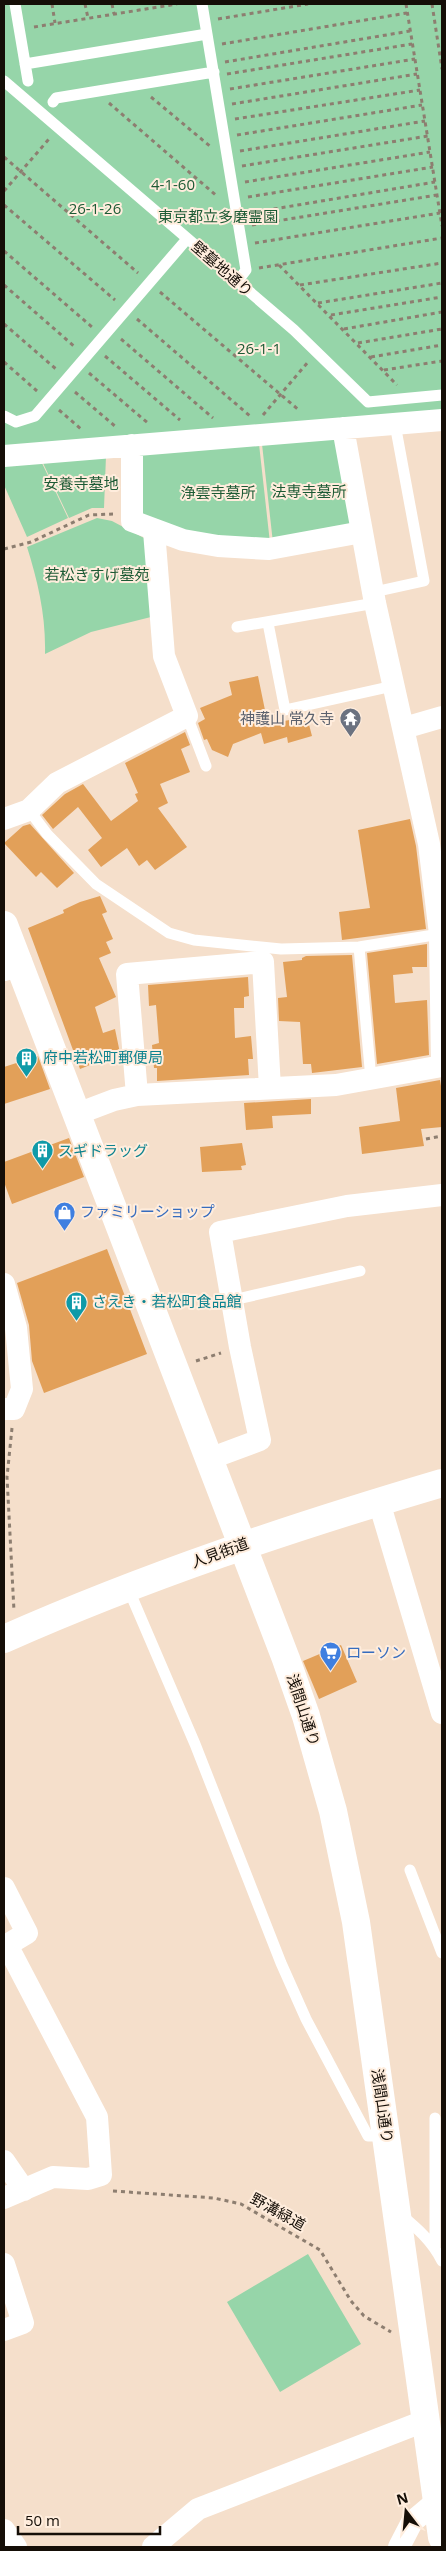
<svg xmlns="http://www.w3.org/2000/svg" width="446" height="2551" viewBox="0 0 446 2551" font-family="'Open Sans','Noto Sans JP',sans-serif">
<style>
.green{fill:#96d5a9}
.building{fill:#e2a059}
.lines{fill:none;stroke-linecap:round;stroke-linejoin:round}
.path{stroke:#8d7e70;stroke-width:3;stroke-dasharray:4 4;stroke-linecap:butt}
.service{stroke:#fff;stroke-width:11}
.minor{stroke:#fff;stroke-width:22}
.tertiary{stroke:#fff;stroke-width:28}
.secondary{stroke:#fff;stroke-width:28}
.labels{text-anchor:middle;stroke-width:4;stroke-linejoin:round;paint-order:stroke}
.park-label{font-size:15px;fill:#1c5a34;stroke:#ffeddd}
.street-label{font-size:15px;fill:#150e07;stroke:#ffeddd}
.worship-label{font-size:15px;fill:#5b616d;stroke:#ffeddd;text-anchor:end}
.culture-label{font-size:15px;fill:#0d838f;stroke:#ffeddd;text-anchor:start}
.shop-label{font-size:15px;fill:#366cbe;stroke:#ffeddd;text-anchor:start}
</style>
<rect width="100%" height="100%" fill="#f5dfcb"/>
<!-- green -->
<path class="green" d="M4,4H442V412L4,448Z
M336,437L358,528L273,543L262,444Z
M259,444L270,543L217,539L139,521L140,453Z
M106,456L104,508H92L69,518L42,461Z
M41,461L68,518L27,537L4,485V465Z
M97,518L112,521L144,538L155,616L91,632L45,654C46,616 38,582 27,547Z
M308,2254L361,2344L280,2392L227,2302Z"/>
<!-- building -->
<path class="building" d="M258,676L266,715L276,714L278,722L307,717L312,736L288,743L287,737L264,744L261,733L233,744L228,757L212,750L207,739L204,740L198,723L205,719L200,708L232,695L229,682Z
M185,732L190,745L181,749L190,772L160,784L168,803L158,808L187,847L155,870L147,860L139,866L127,848L101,867L88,850L102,838L78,807L53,829L42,815L65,794L83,784L111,821L138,801L135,794L138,793L125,763Z
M410,819L416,846L426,929L342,940L339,912L370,908L358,830Z
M30,824L74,873L57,888L41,872L36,877L4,843L23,826Z
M100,896L107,912L102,914L113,939L106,942L111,953L99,958L116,997L95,1007L103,1033L115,1029L120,1053L80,1069L28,928L64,913L63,910L80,902Z
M427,944V967H412L413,973L393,975L395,1003L427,1000L429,1055L377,1064L367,953Z
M352,955L362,1067L312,1073L311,1064H303L300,1022L279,1021L278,998L287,997L283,962L302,960V958L306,956Z
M248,977L249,996L244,997V1008H234L235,1038L251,1036L253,1059H248L249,1075L157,1081V1068H154L152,1045L159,1043L156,1005L149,1006L148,985Z
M38,1056L50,1089L4,1104V1067Z
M440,1080L442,1092V1127L421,1129L424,1146L362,1154L359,1127L400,1121L396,1088Z
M311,1099V1114L272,1116L273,1128L246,1130L244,1103Z
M69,1138L84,1177L12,1204L4,1182V1162Z
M242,1143L246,1165L241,1166L242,1170L202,1172L200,1147Z
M107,1249L147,1354L44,1393L32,1361L29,1325L17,1283Z
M341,1645L357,1682L319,1699L303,1661Z"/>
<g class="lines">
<!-- path -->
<path class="path" d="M52,4L55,23
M85,4L88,18
M112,4L114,14
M406,4L442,226
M432,4L442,69
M218,19L308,4
M34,27L177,4
M222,44L407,13
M225,62L410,31
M227,74L412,44
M230,89L415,59
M151,97L211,147
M109,103L218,197
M232,104L417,74
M235,119L420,90
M237,135L422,105
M240,151L425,121
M4,157L138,273
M242,166L428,136
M245,182L430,152
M4,191L49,139
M248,197L433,167
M4,205L115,300
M250,213L435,182
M252,225L437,195
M255,243L440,213
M4,251L92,327
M279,265L397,385
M259,268L442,238
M4,285L75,347
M300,285L442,263
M160,292L300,411
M318,303L442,283
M331,315L442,297
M137,319L250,416
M4,324L56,369
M344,329L442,312
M121,339L213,418
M358,343L442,329
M105,356L180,420
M371,357L442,345
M4,362L37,391
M384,370L442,361
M89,373L149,424
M75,392L116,427
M59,410L81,429
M263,415L308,362
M4,549L31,542L89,515L113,514
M426,1139L442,1136
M196,1361L221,1353
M12,1428L7,1477L14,1611
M113,2191L214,2198L241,2204L320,2250L351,2301L364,2316L391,2332"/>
<!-- service -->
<path class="service" d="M15,4L28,81
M202,4L246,270L237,282
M25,64L207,34
M4,81L294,330L368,402L442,395
M53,102L56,98L214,72
M4,416L16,422L35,416L187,239
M374,592L424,581L395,424
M268,623L285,710L393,686
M237,627L375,603
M187,716L206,766
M29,810L47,834L96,884L169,933L194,940L281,949L359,947L440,934
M359,947L371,1079
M233,1300L360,1271
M128,1588L195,1744L281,1963L306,2019L368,2136H387
M410,1870L442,1953
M435,2118V2247
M400,2214C417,2228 432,2241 442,2261"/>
<!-- minor -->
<path class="minor" d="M132,445V521L183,540L218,546L269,549L362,532
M4,456L442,420
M404,728L442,717
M4,819L29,810L57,783L187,716L164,656L154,531
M137,1095L127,974L263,962L270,1088
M77,1114L114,1100L137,1095L336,1085L442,1066L440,934L429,844L375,603L343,428
M4,1284L16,1328L22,1389L14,1409H4
M209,1459L260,1440L240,1347L220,1232L347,1206L442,1195
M379,1502L442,1713
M4,1888L27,1933L7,1945L97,2117L101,2175L88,2179L53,2177L4,2198
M4,2161L24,2190
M4,2264L23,2323L4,2330
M4,2530L16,2547
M153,2547L198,2509L427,2420
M399,2547L412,2522L437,2501"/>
<!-- tertiary -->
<path class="tertiary" d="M4,925L286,1659L306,1716L333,1811L356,1922L442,2537"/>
<!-- secondary -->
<path class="secondary" d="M4,967L18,962
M4,1639C146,1576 293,1527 442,1483"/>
</g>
<!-- icons -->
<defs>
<symbol id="temple-pin" viewBox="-11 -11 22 30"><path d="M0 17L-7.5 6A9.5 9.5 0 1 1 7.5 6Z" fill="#6b7280" stroke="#ffeddd"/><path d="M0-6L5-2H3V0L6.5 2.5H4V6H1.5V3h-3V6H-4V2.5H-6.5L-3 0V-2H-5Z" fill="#fff"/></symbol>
<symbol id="building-pin" viewBox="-11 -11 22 30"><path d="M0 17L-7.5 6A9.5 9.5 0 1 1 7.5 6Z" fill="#0f9aa8" stroke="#ffeddd"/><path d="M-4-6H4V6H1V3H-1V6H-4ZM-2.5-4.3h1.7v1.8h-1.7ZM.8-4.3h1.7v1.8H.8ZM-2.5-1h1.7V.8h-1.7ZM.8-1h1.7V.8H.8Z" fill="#fff"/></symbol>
<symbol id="shop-pin" viewBox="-11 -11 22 30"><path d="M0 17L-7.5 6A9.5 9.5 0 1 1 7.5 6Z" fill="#3f7fe0" stroke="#ffeddd"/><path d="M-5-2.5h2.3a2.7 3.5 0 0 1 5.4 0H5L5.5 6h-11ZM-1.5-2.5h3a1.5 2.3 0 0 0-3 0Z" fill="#fff"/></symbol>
<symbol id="supermarket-pin" viewBox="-11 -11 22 30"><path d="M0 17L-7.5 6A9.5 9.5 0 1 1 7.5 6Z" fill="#3f7fe0" stroke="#ffeddd"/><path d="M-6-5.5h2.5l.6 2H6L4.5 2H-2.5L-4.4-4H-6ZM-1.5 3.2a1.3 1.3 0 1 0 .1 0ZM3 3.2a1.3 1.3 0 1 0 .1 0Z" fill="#fff"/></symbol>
</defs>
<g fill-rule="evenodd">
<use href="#temple-pin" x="338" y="706" width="25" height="34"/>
<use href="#building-pin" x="14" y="1046" width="25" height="34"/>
<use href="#building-pin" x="30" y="1138" width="25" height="34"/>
<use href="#shop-pin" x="52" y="1200" width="25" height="34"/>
<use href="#building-pin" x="64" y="1290" width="25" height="34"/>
<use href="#supermarket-pin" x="318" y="1640" width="25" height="34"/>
</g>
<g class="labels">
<!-- park labels -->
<g class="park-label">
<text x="173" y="190">4-1-60</text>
<text x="95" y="214">26-1-26</text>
<text x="218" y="222">東京都立多磨霊園</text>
<text x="259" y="354">26-1-1</text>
<text x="81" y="489">安養寺墓地</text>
<text x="309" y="497">法専寺墓所</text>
<text x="218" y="498">浄雲寺墓所</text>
<text x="97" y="580">若松きすげ墓苑</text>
</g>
<!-- street labels -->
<g class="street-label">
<text transform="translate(222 269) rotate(41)" y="5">壁墓地通り</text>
<text transform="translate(220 1553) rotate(-20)" y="5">人見街道</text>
<text transform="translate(303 1710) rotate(72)" y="5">浅間山通り</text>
<text transform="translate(382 2106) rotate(82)" y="5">浅間山通り</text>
<text transform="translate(278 2212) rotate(29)" y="5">野溝緑道</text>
</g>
<!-- worship labels -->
<g class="worship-label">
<text x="334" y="724">神護山 常久寺</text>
</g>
<!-- culture labels -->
<g class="culture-label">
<text x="43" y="1063">府中若松町郵便局</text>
<text x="58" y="1156">スギドラッグ</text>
<text x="92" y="1307">さえき・若松町食品館</text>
</g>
<!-- shop labels -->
<g class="shop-label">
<text x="80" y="1217">ファミリーショップ</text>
<text x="346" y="1658">ローソン</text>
</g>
</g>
<!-- border -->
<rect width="446" height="2551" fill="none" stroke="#150e07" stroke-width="10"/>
<!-- north arrow -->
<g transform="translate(406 2511) rotate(344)" stroke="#ffeddd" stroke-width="4" paint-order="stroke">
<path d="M0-4L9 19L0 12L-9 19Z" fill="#150e07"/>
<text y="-8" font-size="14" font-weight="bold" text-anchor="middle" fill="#150e07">N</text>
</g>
<!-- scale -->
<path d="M18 2526v8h142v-8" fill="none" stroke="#150e07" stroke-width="2.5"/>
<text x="25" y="2526" font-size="15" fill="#150e07" stroke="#ffeddd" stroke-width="4" paint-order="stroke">50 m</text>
</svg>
